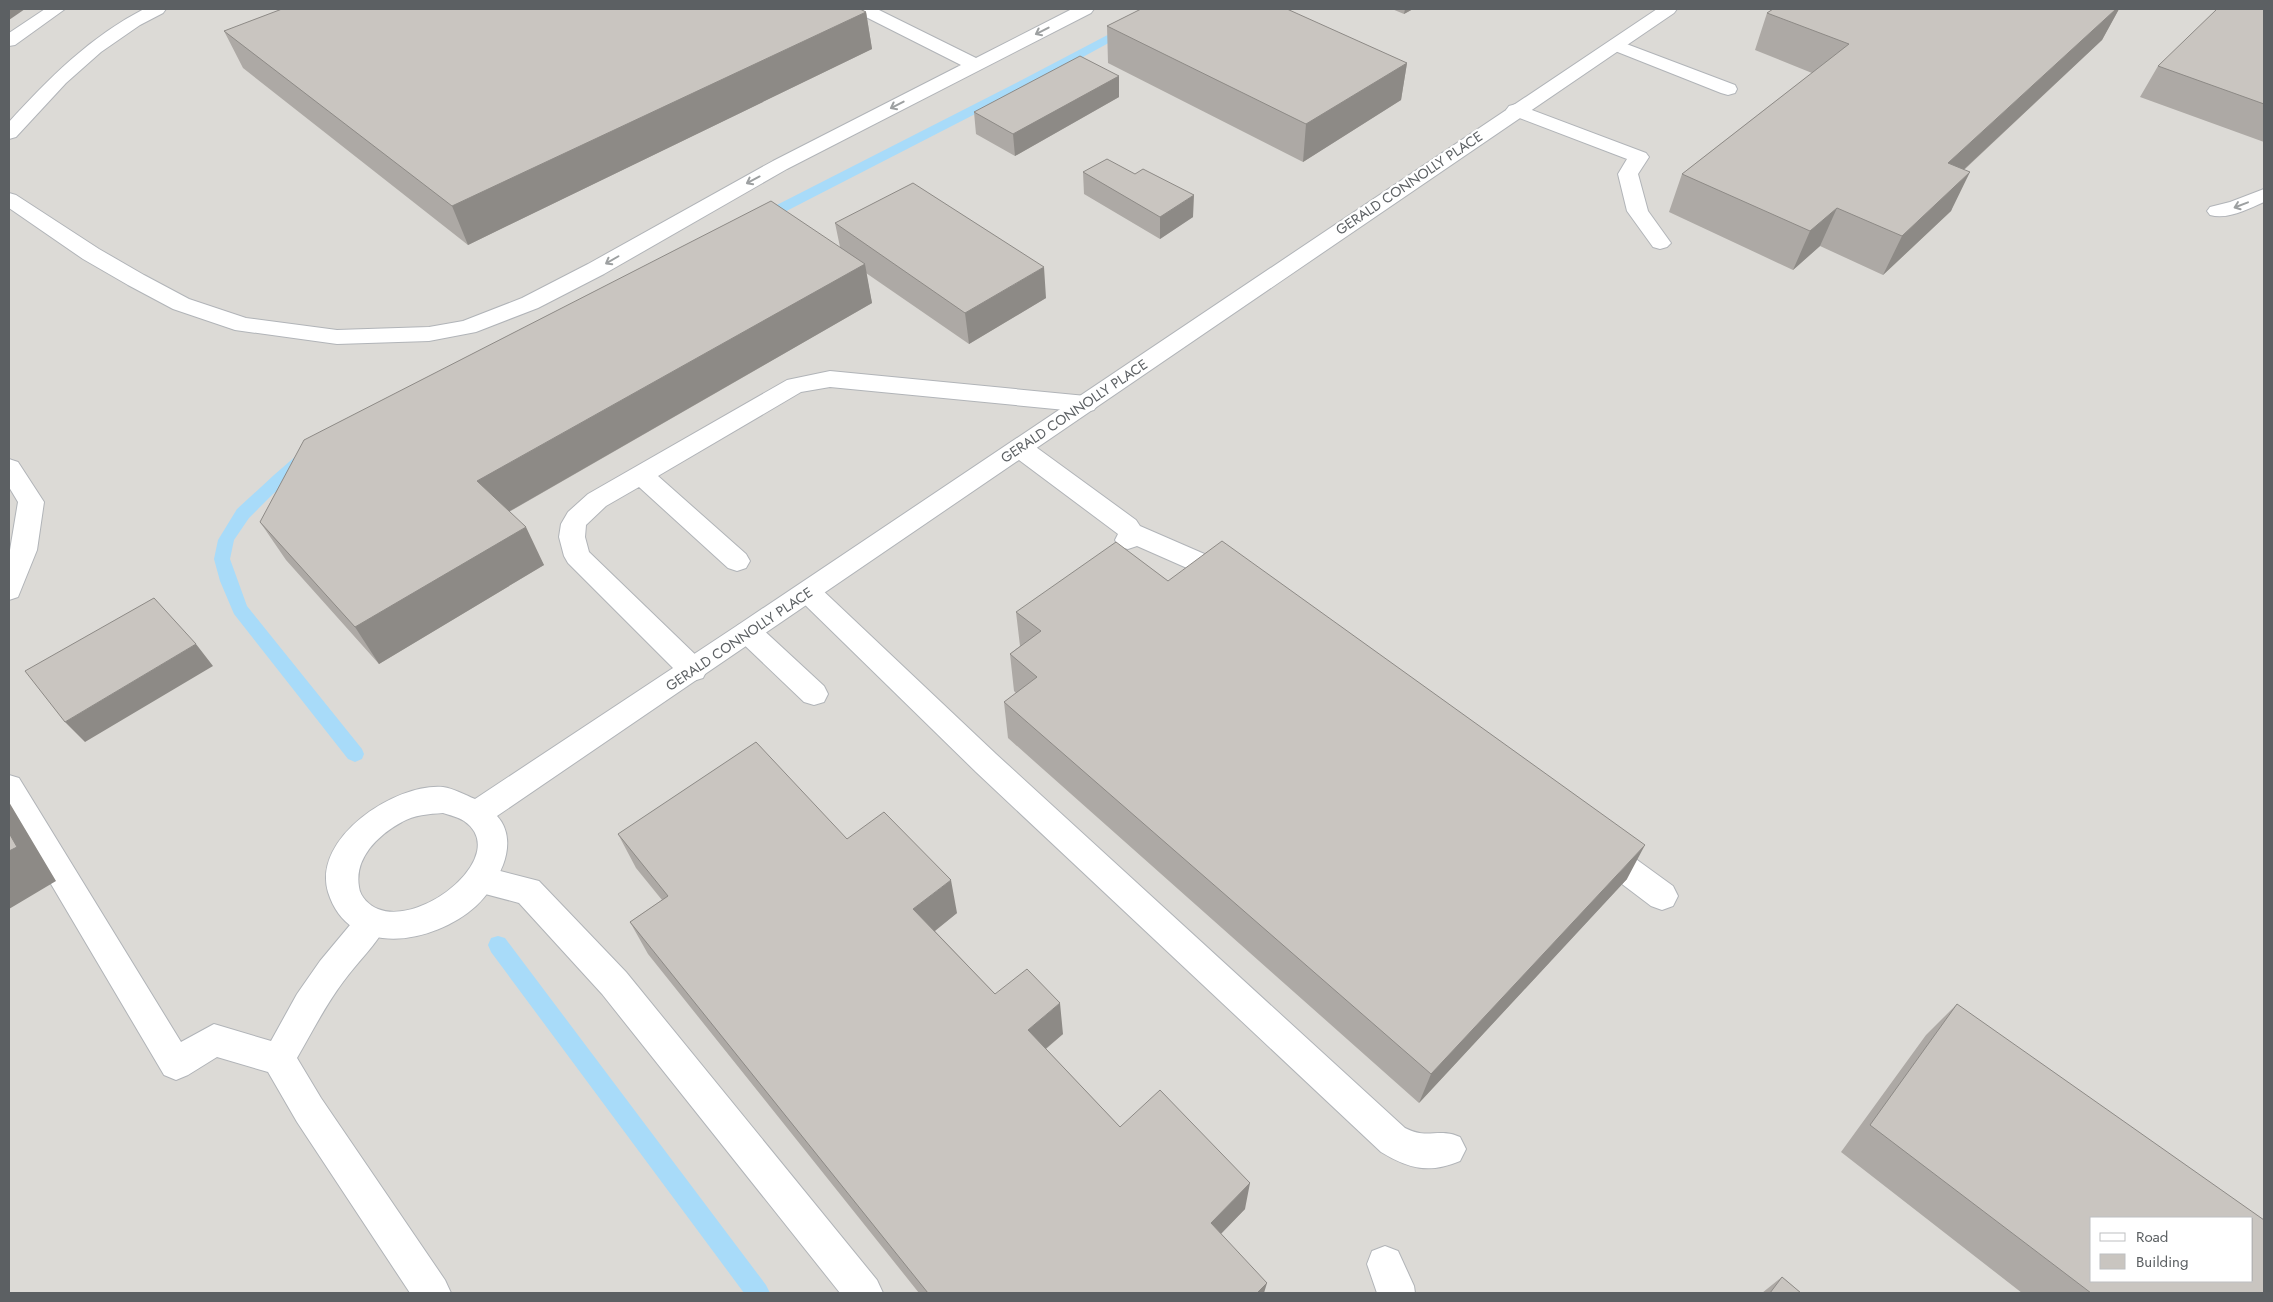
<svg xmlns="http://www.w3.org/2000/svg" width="2273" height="1302" viewBox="0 0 2273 1302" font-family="Jost,sans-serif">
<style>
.industrial{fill:#dcdad6;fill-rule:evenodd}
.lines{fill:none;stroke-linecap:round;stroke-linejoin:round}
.stream{fill:#a8dbf9;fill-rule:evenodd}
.service-casing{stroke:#b1b4b8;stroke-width:2}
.minor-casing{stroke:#b1b4b8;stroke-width:2}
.service{fill:#fff;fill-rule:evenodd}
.minor{fill:#fff;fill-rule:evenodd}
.wall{fill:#ada9a5}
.shaded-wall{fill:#8d8a86}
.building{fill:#c9c5c0;stroke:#8d8a86;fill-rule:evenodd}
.oneway{stroke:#9da0a1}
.labels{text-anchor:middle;stroke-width:4.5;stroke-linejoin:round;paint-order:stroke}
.street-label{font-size:14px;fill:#5c6063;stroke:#fff}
</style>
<rect width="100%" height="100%" fill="#edebe4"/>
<!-- industrial -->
<path class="industrial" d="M9,9H2264V1293H9ZM2092,1218H2252V1281H2092Z"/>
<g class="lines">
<!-- stream -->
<path class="stream" d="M1157,9H1171L1026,88L767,221L762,222L755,218L757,215L1018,82Z
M303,454L309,455L311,459L309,463L273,494L249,518L234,540L230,559L247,606L362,749L364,754L362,759L355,762L348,759L234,614L220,581L214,559L218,540L237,509L274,475L297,455Z
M498,936L505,938L766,1285L770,1293H744L491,952L488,945L491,938Z"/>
<defs>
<path id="service" d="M45,9H65L15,45L9,46V33Z
M144,9H166L163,13L140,25L101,52L66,83L16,137L9,139V122C49,78 90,37 144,9Z
M855,9H877L976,58L1072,9H1094L1091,13L787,169L604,274L538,308L476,332L429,341L337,344L235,330L173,309L128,285L83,259L9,208V193L16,195L99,249L144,275L189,299L246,318L337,330L429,327L463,321L522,298L588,264L773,161L961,65L858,13Z
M1616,40L1735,85L1737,89L1735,93L1728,95L1721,93L1610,49L1607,45L1610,41Z
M1516,104L1646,153L1649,157L1638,174L1648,211L1671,243L1667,247L1660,249L1653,247L1627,211L1618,174L1627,159L1509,114L1506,110L1509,106Z
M2264,189V202C2248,209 2228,220 2210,215L2207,211L2210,207L2230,202Z
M830,371L1086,396L1094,398L1098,404L1094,410L1086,412L830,387L801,392L658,476L746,554L750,561L746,568L737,571L728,568L639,487L606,506L586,525L585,537L589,552L703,662L707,670L703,678L693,681L683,678L568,563L564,556L559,537L561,524L568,512L588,494L787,380Z
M1020,440L1029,442L1136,520L1140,526L1239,569L1243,576L1239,583L1230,586L1221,583L1137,546L1128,549L1119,547L1115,540L1118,534L1011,454L1008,448L1011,442Z
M9,459L18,462L44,502L37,550L18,597L9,600V556L18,502L9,487Z
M808,582L817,585L996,754L1405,1128C1428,1140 1438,1127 1460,1137L1466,1149L1460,1161C1429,1174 1409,1169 1381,1152L976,772L799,599L795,592L799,585Z
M748,622L758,625L824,686L828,694L824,702L814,705L804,702L738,639L734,632L738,625Z
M9,775L19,778L181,1042L214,1024L271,1041L297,994L320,961L360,913L371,909L382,913L387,923C377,945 357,962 343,982C325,1006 312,1032 297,1058L321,1098L445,1280L451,1293H410L297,1122L268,1072L217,1057L188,1075L176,1080L164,1075L9,813Z
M1600,837L1611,841L1673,886L1678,896L1673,906L1662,910L1651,906L1589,859L1585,850L1589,841Z
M481,866L539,881L626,972L877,1280L883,1293H840L602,994L519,903L470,890L465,880L470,870Z
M1385,1246L1398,1251L1414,1286L1415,1293H1377L1367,1264L1372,1251Z"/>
<path id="minor" d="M1657,9H1677L1674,13L497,816C510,830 509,849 503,865C497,880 488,895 476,906C434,944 349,960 328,892C312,838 395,783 443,787C453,788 465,795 475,799L738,625ZM443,813C449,815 458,817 464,821C512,854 423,927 378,909C370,906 360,897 359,887C354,858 378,835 402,822C414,815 429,814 443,813Z"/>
</defs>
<!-- service casing -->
<use href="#service" class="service-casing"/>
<!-- minor casing -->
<use href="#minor" class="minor-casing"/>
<!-- service -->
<use href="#service" class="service"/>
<!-- minor -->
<use href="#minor" class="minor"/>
</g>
<!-- wall -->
<path class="wall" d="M1392,9H1413L1404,14Z
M1773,9H2119L2102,40L1964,170L1951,211L1883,275L1820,246L1793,270L1669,212L1682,174L1812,73L1755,50L1767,13Z
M2264,10V142L2140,97L2158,66Z
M866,12L872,49L468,245L243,68L224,31Z
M1107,26L1407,63L1401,100L1303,162L1108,63Z
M1119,76V97L1015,156L976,134L974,112Z
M1083,172L1135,174L1193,217L1160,239L1084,194Z
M835,223L1046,298L969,344L866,273L872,303L509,512L544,565L379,664L286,560L260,522L840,247Z
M1168,581L1627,879L1419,1103L1008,738L1004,702L1016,693L1014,691L1010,654L1020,646L1016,612Z
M618,834L847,839L957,913L935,931L995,994L1063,1034L1046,1049L1120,1127L1245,1209L1221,1234L1264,1293H919L648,954L630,922L662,900L636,868Z
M1957,1004L2264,1293H2022L1841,1152L1926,1035Z
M1782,1277L1801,1293H1762Z"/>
<!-- shaded-wall -->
<path class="shaded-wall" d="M9,9H25L9,20Z
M1405,9H1413L1404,14Z
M2116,9H2119L2102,40L1929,202L1948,163Z
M866,12L872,49L468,245L452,206Z
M1407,63L1401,100L1303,162L1306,124Z
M1119,76V97L1015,156L1013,134Z
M1970,172L1951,211L1883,275L1902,236Z
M1194,195L1193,217L1160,239V217Z
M1837,208L1820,246L1793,270L1810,231Z
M865,264L872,303L496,519L477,481Z
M1044,267L1046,298L969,344L965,313Z
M526,527L544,565L379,664L355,627Z
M196,644L213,666L85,742L65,722Z
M9,802L56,881L9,909Z
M1645,845L1627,879L1419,1103L1431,1074Z
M951,880L957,913L921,942L913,909Z
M1060,1003L1063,1034L1032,1060L1028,1030Z
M1250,1183L1245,1209L1208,1247L1211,1223Z
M1267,1283L1264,1293H1257Z"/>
<!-- building -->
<path class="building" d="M282,9H860L866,12L452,206L224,31Z
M1141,9H1287L1407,63L1306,124L1107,26Z
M1773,9H2116L1948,163L1970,172L1902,236L1837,208L1810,231L1682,174L1849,44L1767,13Z
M2217,9H2261L2264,10V104L2158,66Z
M1080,56L1119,76L1013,134L974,112Z
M1107,159L1135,174L1143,169L1194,195L1160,217L1083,172Z
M913,183L1044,267L965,313L835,223Z
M771,201L865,264L477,481L526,527L355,627L260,522L304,440Z
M1222,541L1645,845L1431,1074L1004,702L1037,677L1010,654L1041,631L1016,612L1116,542L1168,581Z
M154,598L196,644L65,722L25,671Z
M756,742L847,839L884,812L951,880L913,909L995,994L1027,969L1060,1003L1028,1030L1120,1127L1160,1090L1250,1183L1211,1223L1267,1283L1257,1293H928L630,922L668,896L618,834Z
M9,833L17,847L9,851Z
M1957,1004L2264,1220V1293H2091L1870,1125ZM2092,1218H2252V1281H2092Z
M1782,1277L1801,1293H1770Z"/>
<!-- one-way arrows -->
<defs><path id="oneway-shaft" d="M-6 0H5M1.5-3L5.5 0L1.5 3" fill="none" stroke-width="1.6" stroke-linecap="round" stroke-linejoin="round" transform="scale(1.25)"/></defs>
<g class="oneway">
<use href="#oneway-shaft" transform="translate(1042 31) rotate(153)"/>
<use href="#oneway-shaft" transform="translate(897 105) rotate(153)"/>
<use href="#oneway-shaft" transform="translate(753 180) rotate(152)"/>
<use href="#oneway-shaft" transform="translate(2241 205) rotate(159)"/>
<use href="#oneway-shaft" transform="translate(612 260) rotate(150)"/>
</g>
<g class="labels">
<!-- street labels -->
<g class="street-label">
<text transform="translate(1409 183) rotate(-34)" y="5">GERALD CONNOLLY PLACE</text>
<text transform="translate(1074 411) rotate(-34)" y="5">GERALD CONNOLLY PLACE</text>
<text transform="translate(739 639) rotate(-34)" y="5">GERALD CONNOLLY PLACE</text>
</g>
</g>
<!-- border -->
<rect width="2273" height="1302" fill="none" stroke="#5c6063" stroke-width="20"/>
<!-- legend -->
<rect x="2090" y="1217" width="162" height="65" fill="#ffffff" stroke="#bebfc1"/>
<rect x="2100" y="1233" width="25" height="8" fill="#ffffff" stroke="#bebfc1"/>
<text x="2136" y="1242" font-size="15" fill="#5c6063">Road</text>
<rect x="2100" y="1254" width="25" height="15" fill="#c9c5c0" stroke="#bebfc1"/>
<text x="2136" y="1267" font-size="15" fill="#5c6063">Building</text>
</svg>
